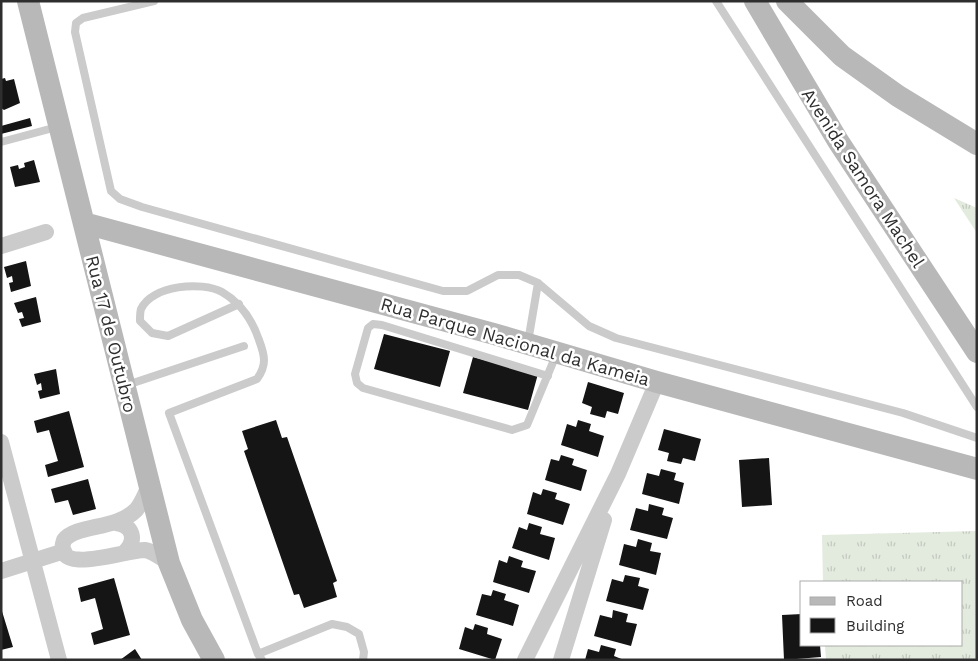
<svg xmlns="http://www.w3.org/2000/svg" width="978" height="661" viewBox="0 0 978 661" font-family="'Work Sans',sans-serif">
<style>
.grass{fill:url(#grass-tufts)}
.building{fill:#151515}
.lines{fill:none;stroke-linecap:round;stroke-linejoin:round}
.lane{stroke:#cbcbcb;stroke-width:8}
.street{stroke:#cbcbcb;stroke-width:16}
.secondary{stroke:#b8b8b8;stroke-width:22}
.labels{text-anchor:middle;stroke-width:5;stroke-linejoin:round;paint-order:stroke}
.street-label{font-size:18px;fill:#2e2e2e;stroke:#fff}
</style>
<defs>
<pattern id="grass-tufts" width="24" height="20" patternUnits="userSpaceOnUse" patternTransform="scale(1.25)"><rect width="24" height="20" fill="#e3eade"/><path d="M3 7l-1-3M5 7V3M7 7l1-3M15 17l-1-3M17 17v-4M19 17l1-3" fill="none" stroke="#c3c9bf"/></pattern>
</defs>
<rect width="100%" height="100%" fill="#fff"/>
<!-- grass -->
<path class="grass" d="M954,198L977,208V233Z
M977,531V660H826L825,645H962V582H823L822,535Z"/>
<!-- building -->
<path class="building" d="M5,78L6,81L14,79L20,103L4,110L1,108V79Z
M30,118L32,126L1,134V126Z
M34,160L40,182L15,187L10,167L18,165L19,169L25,167L24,163Z
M26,261L31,286L11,292L9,283L13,282L12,276L7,278L4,267Z
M36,297L41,322L22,327L19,319L24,318L22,312L18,313L14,303Z
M384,334L450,351L440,387L374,369Z
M473,357L538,374L528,410L463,393Z
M56,369L60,394L40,399L38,391L42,390L41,383L37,385L34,374Z
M588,382L624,393L618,414L607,411L605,418L590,414L592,407L582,403Z
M69,411L84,467L48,477L45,465L58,461L49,430L37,433L34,421Z
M276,420L282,438L287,437L337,581L333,583L337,597L304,608L299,594L294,595L244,451L248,449L242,431Z
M578,420L591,424L589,431L604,436L598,457L561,445L567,424L576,427Z
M664,429L701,439L695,461L683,458L681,464L667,461L669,453L658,450Z
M561,455L574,459L572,465L587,470L581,491L545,480L551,459L559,461Z
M769,458L772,505L742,507L739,460Z
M661,469L676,473L674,480L684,483L679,504L642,494L647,473L659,476Z
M88,479L96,509L73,515L68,500L55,503L51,489Z
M543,489L557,493L555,499L570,504L563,525L527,514L533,492L541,495Z
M649,504L664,508L662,515L673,518L667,539L630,530L636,508L648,511Z
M529,523L542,527L540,534L555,538L549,560L512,548L519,527L527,530Z
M638,539L652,543L650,551L661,553L656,575L619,565L624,544L636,547Z
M509,556L523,561L521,567L536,571L529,593L493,582L499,560L507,563Z
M625,575L640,578L638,586L649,589L643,610L606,601L612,579L623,582Z
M114,578L130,635L94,645L91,633L103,629L95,598L81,602L78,588Z
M493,590L506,594L504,600L519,605L513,626L476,615L482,594L491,596Z
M1,608L13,647L1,650Z
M613,610L628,614L626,622L637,624L631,646L594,636L600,615L612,618Z
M802,614V645H820L821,657L784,660L782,615Z
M475,624L488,628L487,634L502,639L495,660L459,649L465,627L473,630Z
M601,645L616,649L614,656L624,660H585L588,649L599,652Z
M135,649L142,660H120Z"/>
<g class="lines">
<!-- lane -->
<path class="lane" d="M154,1L83,18L76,23L75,32L111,191L120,199L142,207L443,291H467L498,275H519L538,283L589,326L616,338L903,413L977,438
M716,1L977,407
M1,142L57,127
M239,304L168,336L152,333L140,321C140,318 140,312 141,309C152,285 202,281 222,292C241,303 252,319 259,340C265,356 267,365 257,379L169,413L258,654L262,660
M528,342L538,283
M548,376L382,325L373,324L368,328L355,374L357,383L363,388L512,430L527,425L556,355
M127,385L244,346
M258,654L332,624L347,627L359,634L364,652L363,660"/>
<!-- street -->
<path class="street" d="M1,246L46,232
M1,442L59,660
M149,486C145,494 142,503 136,510C116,530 77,524 64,540C51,578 128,549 145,550C153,551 161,558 169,563
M116,523C133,525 137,540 125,552
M1,571L64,551
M525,660L618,474L657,382
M561,660L604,520"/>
<!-- secondary -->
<path class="secondary" d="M28,1L169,563L192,620L214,660
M755,1L838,141L977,352
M787,1L842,56L898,96L977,144
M84,223L494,334L657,382L977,469"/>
</g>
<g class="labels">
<!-- street labels -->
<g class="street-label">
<text transform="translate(863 178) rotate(57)" y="6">Avenida Samora Machel</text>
<text transform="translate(111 334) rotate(76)" y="6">Rua 17 de Outubro</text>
<text transform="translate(515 342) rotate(16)" y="6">Rua Parque Nacional da Kameia</text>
</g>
</g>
<!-- border -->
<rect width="978" height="661" fill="none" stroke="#2e2e2e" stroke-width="5"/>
<!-- legend -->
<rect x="800" y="581" width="162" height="65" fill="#ffffff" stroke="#ababab"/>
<rect x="810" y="597" width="25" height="8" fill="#b8b8b8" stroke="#ababab"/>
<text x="846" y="606" font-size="15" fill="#2e2e2e">Road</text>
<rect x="810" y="618" width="25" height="15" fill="#151515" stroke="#ababab"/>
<text x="846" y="631" font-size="15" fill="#2e2e2e">Building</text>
</svg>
